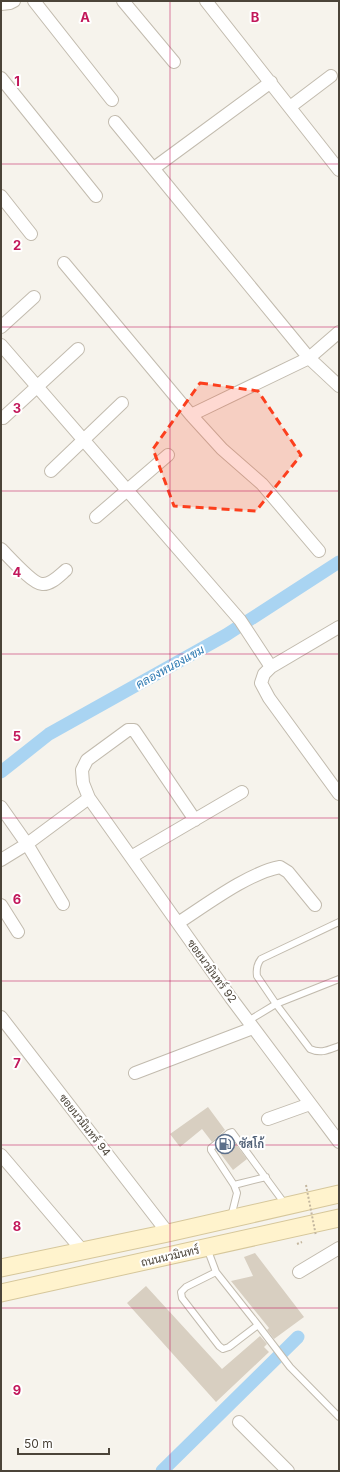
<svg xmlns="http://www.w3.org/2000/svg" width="340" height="1472" viewBox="0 0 340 1472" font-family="Inter,Sarabun,sans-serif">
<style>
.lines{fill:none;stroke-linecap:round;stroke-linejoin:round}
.canal{stroke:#a9d4f2;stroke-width:13}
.building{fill:#d8cfc1}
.service-casing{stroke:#c2bbae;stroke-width:8}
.minor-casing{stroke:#c2bbae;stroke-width:14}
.secondary-casing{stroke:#d6c79b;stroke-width:19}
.path{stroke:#c4b79f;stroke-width:2;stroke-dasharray:2 2;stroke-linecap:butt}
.service{stroke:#fff;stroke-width:6}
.minor{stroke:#fff;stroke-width:12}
.secondary{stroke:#fff3cd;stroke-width:17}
.path-bridge{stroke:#c4b79f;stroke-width:2;stroke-dasharray:2 2;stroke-linecap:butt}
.marked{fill:#fc3f1d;fill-opacity:0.2;stroke:#fc3f1d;stroke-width:3;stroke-dasharray:8 5;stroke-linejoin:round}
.grid{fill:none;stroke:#c2185b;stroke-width:1;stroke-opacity:0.55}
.labels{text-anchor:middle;stroke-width:4;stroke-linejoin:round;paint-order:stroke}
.street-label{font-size:11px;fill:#4b4439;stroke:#fff}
.service-label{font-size:11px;font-weight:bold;fill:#4e5e75;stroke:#fff;text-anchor:start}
.water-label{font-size:12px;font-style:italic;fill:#2e7ab2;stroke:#fff}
.grid-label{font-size:13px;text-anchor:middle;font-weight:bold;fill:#c2185b;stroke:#fff;stroke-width:4;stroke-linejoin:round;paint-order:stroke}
</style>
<rect width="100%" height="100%" fill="#f6f3ec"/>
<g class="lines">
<!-- canal -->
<path class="canal" d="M1,772L49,734L226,635L339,562
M162,1471L298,1337"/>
</g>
<!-- building -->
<path class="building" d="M208,1107L225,1130L212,1142L202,1129L180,1147L170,1134Z
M231,1138L247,1159L233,1170L217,1149Z
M255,1253L304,1317L274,1339L267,1330L269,1328L231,1281L253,1276L244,1257Z
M146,1286L222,1369L260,1336L267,1344L264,1347L269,1352L216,1402L127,1303Z"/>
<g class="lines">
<defs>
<path id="service" d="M339,922L261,959C257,964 256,969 257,976L276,1004L310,1049C321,1054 328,1050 339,1046
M248,1021L276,1004L339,979
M234,1185L266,1177
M231,1217L237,1193L234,1185L211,1150V1148L229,1133L232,1132L285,1204
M207,1248L216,1272L258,1325L290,1367L339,1417
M216,1272L186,1287L181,1292L182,1298L219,1346L223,1349L229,1347L258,1325"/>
<path id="minor" d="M34,1L112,100
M123,1L174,62
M206,1L339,170
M1,4L10,3L14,1
M1,78L96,196
M290,107L331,76
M115,122L309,358L339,386
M154,168L271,82
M1,196L31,234
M64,263L191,415L222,449L262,484L319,551
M1,327L34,297
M1,345L240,620L271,667
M191,415L309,358L339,332
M3,418L78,349
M51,471L122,403
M96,517L168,455
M1,549C9,557 33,584 42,584C51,585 60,575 66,570
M339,627L271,667L264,674L261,683L269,698L339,794
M1,807L27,844L63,904
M195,820L134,730H128L87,760L82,770L83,783L89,798L231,998L339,1142
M131,857L242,792
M1,860L27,844L89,798
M1,905L18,932
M178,923C206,905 248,873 280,867L288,872L315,905
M1,1017L168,1233
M135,1073L253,1028
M268,1119L310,1104
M1,1155L82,1250
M299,1272L339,1248
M239,1422L288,1471"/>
<path id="secondary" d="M1,1268L168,1233L339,1194
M1,1293L339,1218"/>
</defs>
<!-- service casing -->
<use href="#service" class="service-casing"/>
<!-- minor casing -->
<use href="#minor" class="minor-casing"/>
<!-- secondary casing -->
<use href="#secondary" class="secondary-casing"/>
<!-- path -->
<path class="path" d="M297,1244L302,1242"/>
<!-- service -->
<use href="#service" class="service"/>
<!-- minor -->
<use href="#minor" class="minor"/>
<!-- secondary -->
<use href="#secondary" class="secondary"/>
<!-- path-bridge -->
<path class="path-bridge" d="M306,1185L316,1236"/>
</g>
<!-- marked area -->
<path class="marked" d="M200,383L258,391L301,455L256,511L174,506L153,449Z"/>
<!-- grid -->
<path class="grid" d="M170,1V1471M1,164H339M1,327H339M1,491H339M1,654H339M1,818H339M1,981H339M1,1145H339M1,1308H339"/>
<!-- icons -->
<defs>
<symbol id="fuel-ring" viewBox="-11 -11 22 22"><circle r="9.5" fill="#fff" stroke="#5c6f8a" stroke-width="1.5"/><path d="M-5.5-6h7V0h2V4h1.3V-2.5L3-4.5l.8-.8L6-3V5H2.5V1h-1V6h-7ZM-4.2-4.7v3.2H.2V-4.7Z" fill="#5c6f8a"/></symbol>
</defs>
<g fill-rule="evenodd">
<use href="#fuel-ring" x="214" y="1133" width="22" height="22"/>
</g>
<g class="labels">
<!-- street labels -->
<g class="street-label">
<text transform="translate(212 971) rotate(54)" y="4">ซอยนวมินทร์ 92</text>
<text transform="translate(85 1125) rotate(52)" y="4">ซอยนวมินทร์ 94</text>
<text transform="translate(170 1256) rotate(-13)" y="4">ถนนนวมินทร์</text>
</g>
<!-- service labels -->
<g class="service-label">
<text x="239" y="1148">ซัสโก้</text>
</g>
<!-- water labels -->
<g class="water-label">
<text transform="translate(170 667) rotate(-29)" y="4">คลองหนองแขม</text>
</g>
</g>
<g class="grid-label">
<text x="85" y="22">A</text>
<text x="255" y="22">B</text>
<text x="17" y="86">1</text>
<text x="17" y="250">2</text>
<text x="17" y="413">3</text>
<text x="17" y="577">4</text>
<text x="17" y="741">5</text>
<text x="17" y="904">6</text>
<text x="17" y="1068">7</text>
<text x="17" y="1231">8</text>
<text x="17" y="1395">9</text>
</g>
<!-- border -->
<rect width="340" height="1472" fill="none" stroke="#4b4439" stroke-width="4"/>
<!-- scale -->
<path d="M18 1448v6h91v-6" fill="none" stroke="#4b4439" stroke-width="2"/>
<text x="24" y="1448" font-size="12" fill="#4b4439" stroke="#ffffff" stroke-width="3" paint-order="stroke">50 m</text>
</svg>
